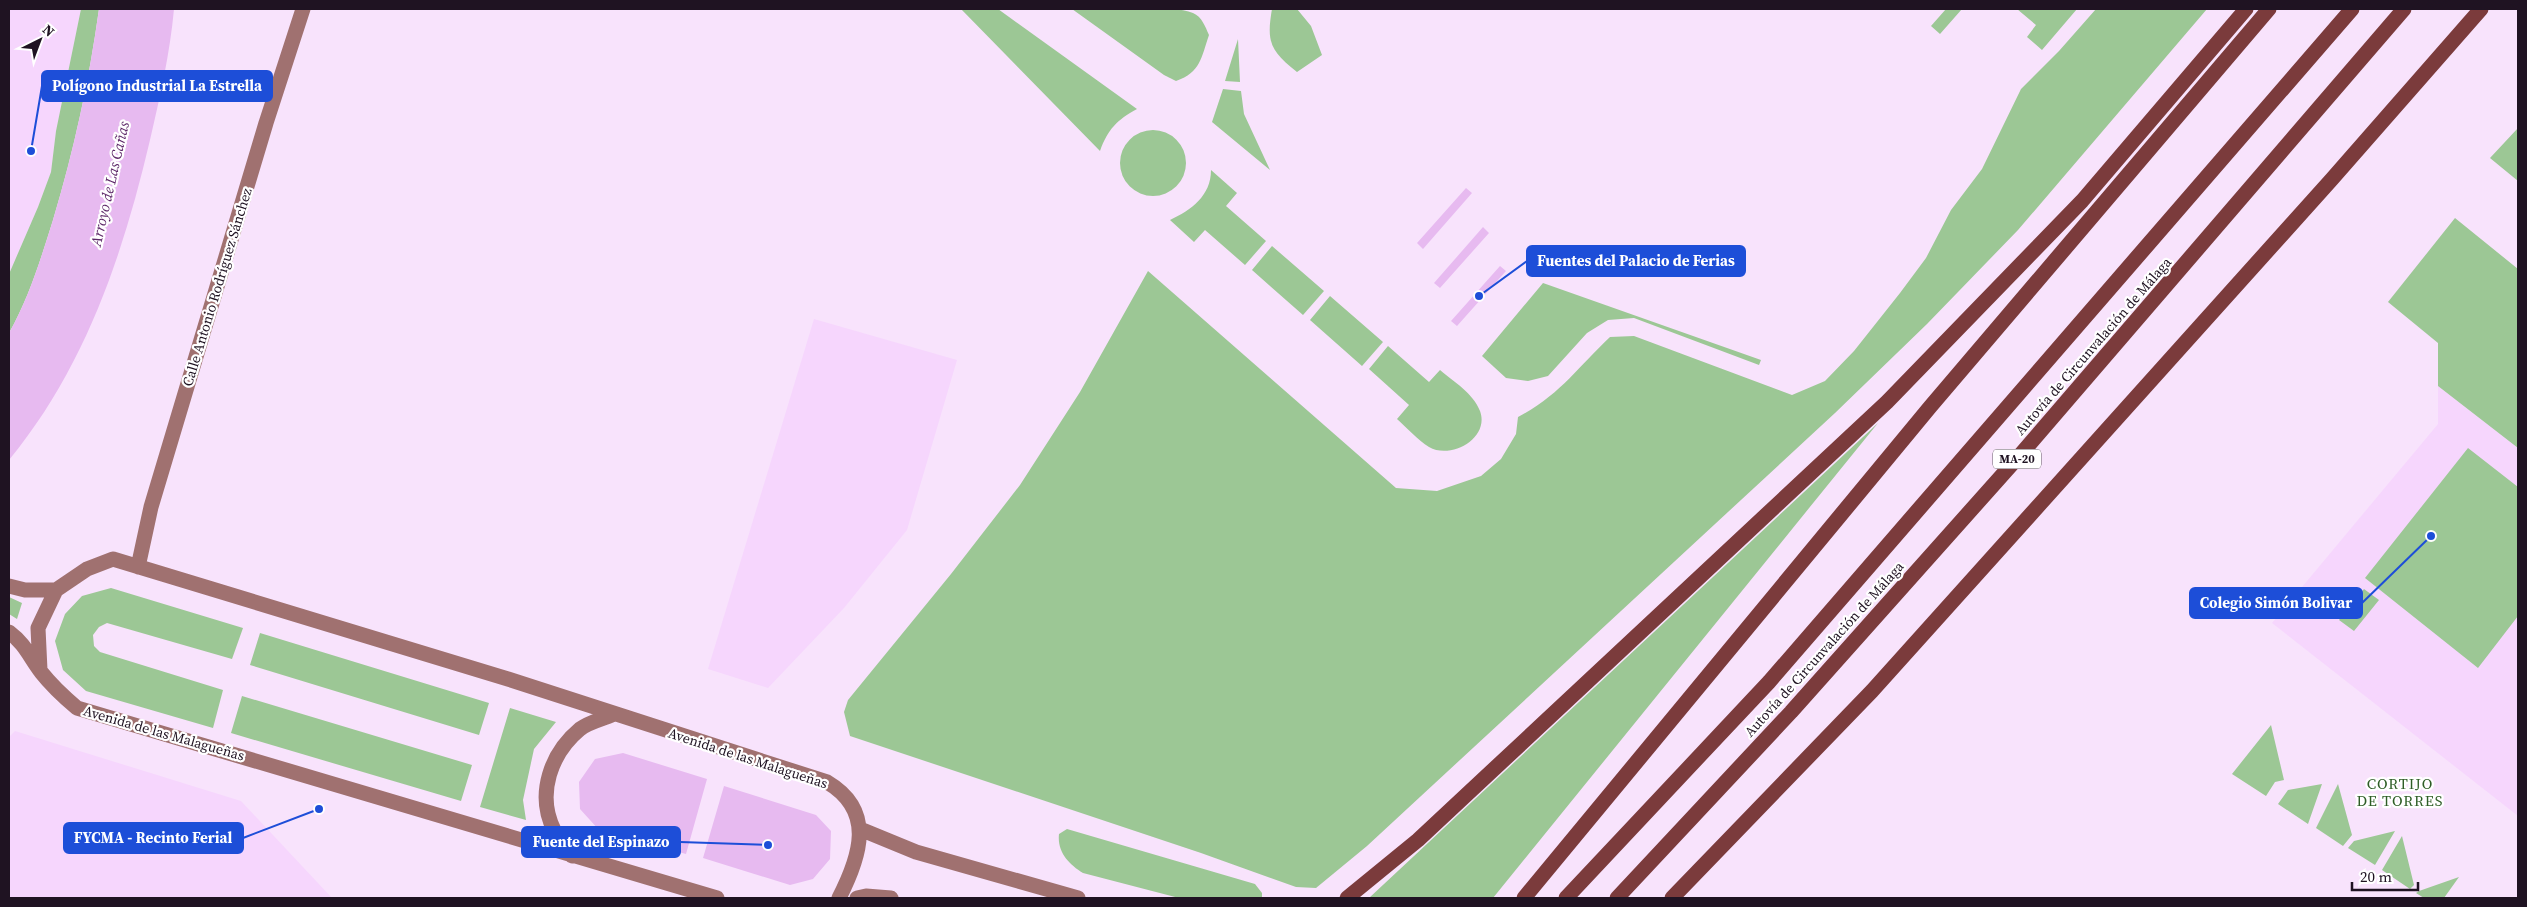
<svg xmlns="http://www.w3.org/2000/svg" width="2527" height="907" viewBox="0 0 2527 907" font-family="'Source Serif 4',serif">
<style>
.built{fill:#f6d6fd}
.green{fill:#9cc795}
.water{fill:#e7baf0}
.lines{fill:none;stroke-linecap:round;stroke-linejoin:round}
.secondary{stroke:#a07170;stroke-width:15}
.motorway{stroke:#7b3b3c;stroke-width:15}
.labels{text-anchor:middle;stroke-width:4.5;stroke-linejoin:round;paint-order:stroke}
.shield{fill:#fff;stroke:#625a64;stroke-width:1}
.shield-label{font-size:12px;font-weight:bold;fill:#1f1322}
.street-label{font-size:14px;fill:#1f1322;stroke:#fff}
.water-label{font-size:15px;font-style:italic;fill:#5d2868;stroke:#fff}
.neighbourhood-label{font-size:15px;letter-spacing:1px;fill:#2e5d26;stroke:#fff}
.leader{fill:none;stroke:#1d4ed8;stroke-width:2}
.callout-dot{fill:#1d4ed8;stroke:#fff;stroke-width:2}
.callout{fill:#1d4ed8;stroke:#1d4ed8;stroke-width:2}
.callout-label{font-size:15px;text-anchor:middle;font-weight:bold;fill:#fff}
</style>
<rect width="100%" height="100%" fill="#f8e3fc"/>
<!-- built -->
<path class="built" d="M9,9H81L56,131L51,172L38,207L9,274Z
M814,319L957,360L907,530L844,608L768,688L708,669Z
M2438,386L2518,448V816L2272,623L2438,424Z
M15,731L241,801L332,898H9V737Z"/>
<!-- green -->
<path class="green" d="M81,9H99C89,81 74,150 53,220C41,258 29,298 9,333V274L38,207L51,172L56,131Z
M961,9H998L1137,109C1117,120 1108,129 1100,151Z
M1072,9C1100,9 1169,3 1193,13C1202,17 1205,26 1209,35C1201,58 1201,72 1176,81L1164,75Z
M1272,9H1297L1311,26L1322,55L1297,72C1271,51 1266,43 1272,9Z
M1946,9H1962L1940,34L1931,26Z
M2017,9H2077L2042,50L2027,37L2036,25Z
M2096,9H2207L2018,230L1927,324L1835,413L1367,846L1316,888L1296,887L1201,853L850,736L844,712L848,700L951,574L1020,485L1080,392L1148,271L1396,488L1437,491L1481,476L1501,459L1516,434L1518,417C1560,395 1577,368 1610,337L1634,336L1792,395L1825,381L1854,351L1900,293L1926,258L1951,210L1982,169L2021,89L2059,51Z
M1238,39L1240,82L1225,81Z
M1223,89L1241,91L1244,114L1270,170L1212,122Z
M2518,128V181L2490,158Z
M1120 163a33 33 0 1 1 66 0a33 33 0 1 1-66 0Z
M1211,170L1237,193L1226,206L1266,241L1245,265L1205,230L1194,242L1170,220C1191,210 1211,196 1211,170Z
M2455,218L2518,269V448L2438,386V343L2388,302Z
M1272,246L1324,291L1303,315L1252,270Z
M1543,283L1761,360L1759,365L1634,318L1608,320L1587,333L1548,376L1528,381L1506,378L1482,356Z
M1330,296L1383,342L1362,366L1310,320Z
M1388,346L1429,382L1440,370C1454,382 1473,393 1480,411C1490,438 1451,460 1429,447C1418,440 1407,428 1397,419L1409,405L1369,369Z
M1878,423L1493,898H1369Z
M2468,448L2518,487V616L2478,668L2365,578Z
M111,588L243,628L232,659L107,623L99,627L93,635L94,646L100,652L223,690L213,728L86,691L63,670L55,641L65,614L82,596Z
M2364,589L2379,600L2354,631L2339,620Z
M9,597L22,603L17,619L9,614Z
M260,633L489,703L479,735L250,665Z
M242,696L472,765L461,801L231,733Z
M510,708L556,722L534,749L523,800L526,820L480,807Z
M2271,725L2284,780L2275,782L2266,796L2232,774Z
M2322,784L2308,824L2278,804L2288,790Z
M2338,784L2352,835L2343,846L2316,828Z
M1067,829L1255,884L1262,893V898H1179L1083,873C1069,864 1057,852 1059,834Z
M2395,831L2375,865L2348,848L2354,841Z
M2402,836L2414,885L2410,889L2382,870Z
M2459,877L2444,898H2424L2416,893L2419,891Z"/>
<!-- water -->
<path class="water" d="M99,9H174C170,53 160,97 150,140C123,255 85,368 9,460V333C29,298 41,258 53,220C74,150 89,81 99,9Z
M1466,188L1472,193L1423,249L1417,243Z
M1483,227L1489,233L1440,288L1434,283Z
M1500,266L1506,271L1457,326L1451,321Z
M623,753L707,779L686,854L599,830L580,809L579,782L595,759Z
M724,786L816,815L831,831L830,859L813,879L790,885L703,858Z"/>
<g class="lines">
<!-- secondary -->
<path class="secondary" d="M138,567L151,507L266,123L303,9
M9,586L25,590H56
M9,632C25,644 29,656 41,672C52,686 64,697 77,708L717,898
M40,670L38,628L56,590L87,569L113,559L508,679L827,782C876,811 860,857 839,898
M860,829L916,852L1078,898
M572,856C566,847 559,839 554,830C536,794 551,753 580,729C589,722 603,719 612,715
M857,898L866,896L891,898"/>
<!-- motorway -->
<path class="motorway" d="M1347,898L1418,840L1887,402L2082,201L2246,9
M1524,898L1930,407L2269,9
M1566,898L1769,682L2352,9
M1617,898L1791,712L2021,454L2404,9
M1672,898L1872,691L2332,179L2481,9"/>
</g>
<g class="labels">
<!-- shield labels -->
<rect class="shield" x="1993" y="449.5" width="48" height="19" rx="4"/>
<g class="shield-label">
<text x="2017" y="463">MA-20</text>
</g>
<!-- street labels -->
<g class="street-label">
<text transform="translate(217 287) rotate(-73)" y="5">Calle Antonio Rodríguez Sánchez</text>
<text transform="translate(2093 346) rotate(-49)" y="5">Autovía de Circunvalación de Málaga</text>
<text transform="translate(1824 649) rotate(-48)" y="5">Autovía de Circunvalación de Málaga</text>
<text transform="translate(164 733) rotate(16)" y="5">Avenida de las Malagueñas</text>
<text transform="translate(748 758) rotate(18)" y="5">Avenida de las Malagueñas</text>
</g>
<!-- water labels -->
<g class="water-label">
<text transform="translate(110 184) rotate(-77)" y="5">Arroyo de Las Cañas</text>
</g>
<!-- neighbourhood labels -->
<g class="neighbourhood-label">
<text x="2400" y="789">CORTIJO<tspan x="2400" dy="17">DE TORRES</tspan></text>
</g>
</g>
<!-- callouts -->
<path class="leader" d="M31 151L42 86M1479 296L1527 261M2431 536L2362 603M319 809L243 838M768 845L680 842"/>
<g class="callout-dot">
<circle cx="31" cy="151" r="5"/>
<circle cx="1479" cy="296" r="5"/>
<circle cx="2431" cy="536" r="5"/>
<circle cx="319" cy="809" r="5"/>
<circle cx="768" cy="845" r="5"/>
</g>
<g class="callout">
<rect x="42" y="71" width="230" height="30" rx="5"/>
<rect x="1527" y="246" width="218" height="30" rx="5"/>
<rect x="2190" y="588" width="172" height="30" rx="5"/>
<rect x="64" y="823" width="179" height="30" rx="5"/>
<rect x="522" y="827" width="158" height="30" rx="5"/>
</g>
<g class="callout-label">
<text x="157" y="91">Polígono Industrial La Estrella</text>
<text x="1636" y="266">Fuentes del Palacio de Ferias</text>
<text x="2276" y="608">Colegio Simón Bolivar</text>
<text x="153" y="843">FYCMA - Recinto Ferial</text>
<text x="601" y="847">Fuente del Espinazo</text>
</g>
<!-- border -->
<rect width="2527" height="907" fill="none" stroke="#1f1322" stroke-width="20"/>
<!-- north arrow -->
<g transform="translate(40 40) rotate(42)" stroke="#ffffff" stroke-width="4" paint-order="stroke">
<path d="M0-4L9 19L0 12L-9 19Z" fill="#1f1322"/>
<text y="-8" font-size="14" font-weight="bold" text-anchor="middle" fill="#1f1322">N</text>
</g>
<!-- scale -->
<path d="M2352 882v8h66v-8" fill="none" stroke="#1f1322" stroke-width="2.5"/>
<text x="2360" y="882" font-size="15" fill="#1f1322" stroke="#ffffff" stroke-width="4" paint-order="stroke">20 m</text>
</svg>
